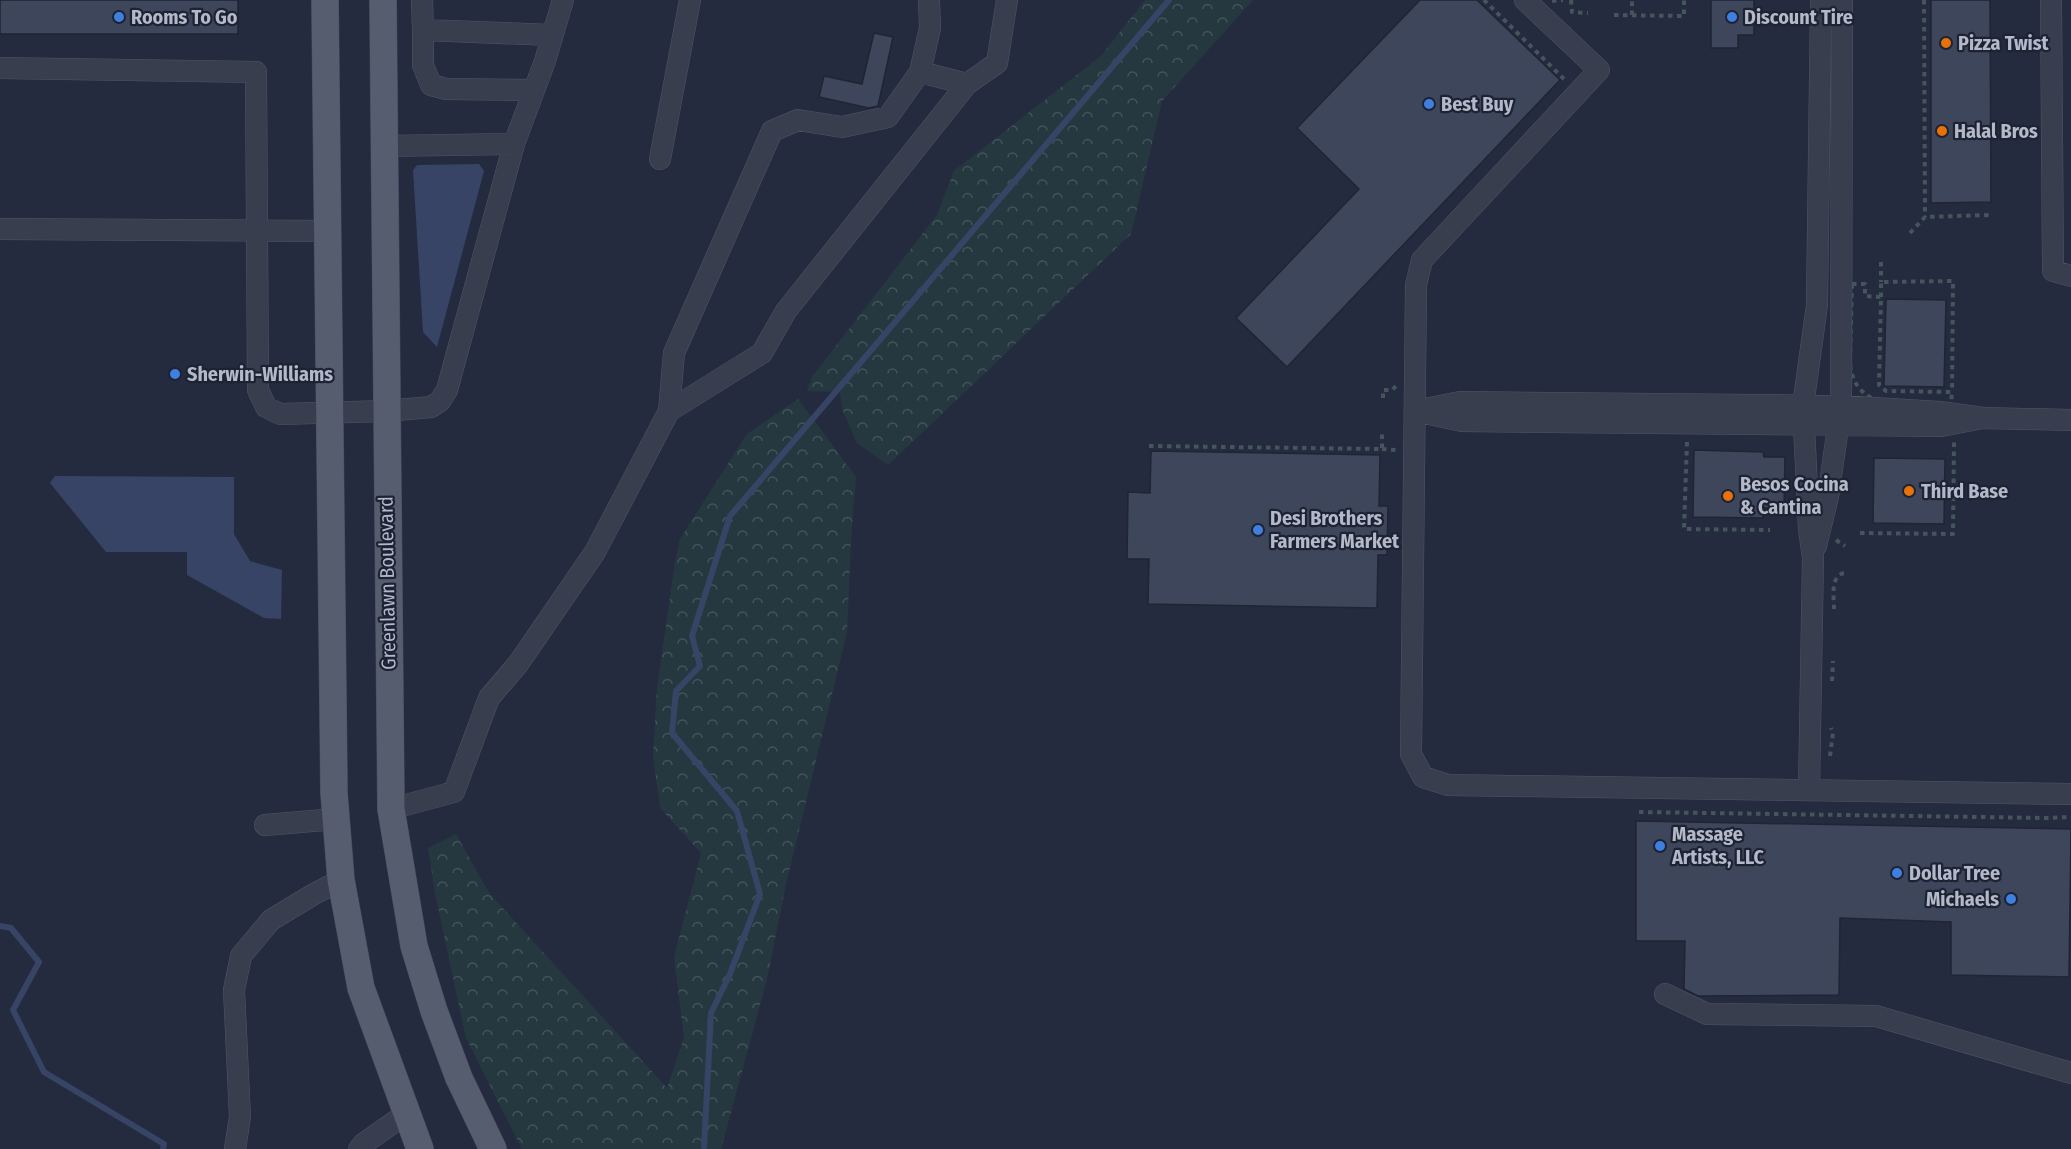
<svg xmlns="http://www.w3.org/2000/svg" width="2071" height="1149" viewBox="0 0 2071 1149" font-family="'Fira Sans Condensed',sans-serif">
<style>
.forest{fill:url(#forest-crowns)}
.water{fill:#384465}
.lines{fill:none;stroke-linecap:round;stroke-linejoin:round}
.stream{stroke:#384465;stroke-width:6}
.building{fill:#3e465b;stroke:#1f2535;stroke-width:1.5}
.minor-casing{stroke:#505666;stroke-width:22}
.major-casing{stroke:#414757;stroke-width:28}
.path{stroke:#44555c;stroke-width:4;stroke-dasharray:4.5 4.5;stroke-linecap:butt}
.minor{stroke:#383e4e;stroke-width:21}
.major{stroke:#565d6e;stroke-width:27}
.shop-dot{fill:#3f7fe0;stroke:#1d2333;stroke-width:2}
.food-dot{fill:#e8710a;stroke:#1d2333;stroke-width:2}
.labels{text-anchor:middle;stroke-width:4.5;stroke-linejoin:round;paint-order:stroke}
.poi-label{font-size:20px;font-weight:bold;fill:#b4b9c9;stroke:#1d2333;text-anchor:start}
.street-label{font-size:20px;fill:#b4b9c9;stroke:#1d2333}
</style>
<defs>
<pattern id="forest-crowns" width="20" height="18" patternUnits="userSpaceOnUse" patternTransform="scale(1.5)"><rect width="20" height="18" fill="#26383f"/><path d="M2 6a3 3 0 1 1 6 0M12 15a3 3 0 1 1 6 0" fill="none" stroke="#435359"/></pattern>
</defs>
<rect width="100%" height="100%" fill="#242b3e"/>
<!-- forest -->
<path class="forest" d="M1145,0H1253L1162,101L1131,234L888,465L857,443L842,409L840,392L807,391L812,377L937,215L954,171L1101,56Z
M798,399L856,477L851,540L847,632L786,884L767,979L721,1149H522L466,1038L435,893L428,848L456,834L489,893L667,1088L684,1038L674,957L701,853L660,808L653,756L657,688L675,562L680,539L747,434Z"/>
<!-- water -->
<path class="water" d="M479,164L484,171L437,347L423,332L413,170L417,165Z
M55,476L234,477V534L250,561L282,570L281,619L264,618L187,575V552H106L50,483Z"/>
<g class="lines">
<!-- stream -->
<path class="stream" d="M0,926L11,928L39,962L13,1010L44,1072L164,1144L163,1149
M704,1149L711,1013L730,974L760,894L737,811L672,733L676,691L700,666L692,636L730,516L1169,0"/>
</g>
<!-- building -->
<path class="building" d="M0,0H238V34H0Z
M1420,0H1477L1560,80L1287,367L1236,318L1359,189L1297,128Z
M1711,0H1754V35H1738V48H1711Z
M1931,0H1990L1991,202L1931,203Z
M874,33L893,37L878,106L869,108L819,97L824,76L862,84Z
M1886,299L1946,300L1944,387L1884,386Z
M1694,450L1763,452L1764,457H1785L1784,508H1763V518L1693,517Z
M1151,451L1380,455L1379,506H1388L1387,555H1378L1377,608L1148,604L1149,559H1127L1128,492L1150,493Z
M1874,458L1945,459L1944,524L1873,523Z
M1636,821L2071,829L2069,977L1951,975V922L1840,918L1839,995L1698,996L1684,989L1685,941H1636Z"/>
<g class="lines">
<defs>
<path id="minor" d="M422,0L423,30L552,35
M1525,0L1599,70L1422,260L1416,285L1411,754L1423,777L1448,785L2071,794
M2051,0L2053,271L2071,276
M423,30V65L431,85L446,89L534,90
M0,68L256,72L258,390L266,407L280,414L386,411L431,407L440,401L447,390L514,144
M920,72L967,84L997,63L1007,0
M385,146L514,144L545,61L563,0
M660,159L690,0
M0,229L326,231
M1460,402L1841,406L1940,412L1983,418L1941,426L1462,421L1415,411Z
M669,411L762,353L786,311L967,84
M1983,418L2071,420
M1816,546L1828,497L1841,406L1842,0
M1809,790L1813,558L1809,529L1803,406L1817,305L1821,0
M391,809L454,792L489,698L518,664L595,552L669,411L674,353L772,131L798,120L842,127L888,117L920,72L930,28L929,0
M265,825L336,819
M1665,994L1707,1014L1876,1016L2071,1073
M235,1149L240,1117L234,990L241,956L271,920L314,894L341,880
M359,1149L363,1144L407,1113"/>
<path id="major" d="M325,0L334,793L341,880L361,988L420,1149
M383,0L391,809L414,946L434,1011L459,1078L493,1149"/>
</defs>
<!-- minor casing -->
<use href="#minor" class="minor-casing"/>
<!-- major casing -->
<use href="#major" class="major-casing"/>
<!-- path -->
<path class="path" d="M1484,0L1564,79
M1571,0L1572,12L1588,13
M1924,0L1925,217
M1552,1L1563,0
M1614,15L1684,16V0
M1632,15V0
M1910,233L1925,217L1989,215
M1881,262V282
M1852,284H1865V296L1881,297L1879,385L1886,391L1952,392L1951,404L1885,403C1864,397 1852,386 1850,363Z
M1881,297V282L1953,281L1952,392
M1383,398V390H1392L1396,386
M1687,442L1684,529L1770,530
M1149,446L1382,449V431
M1382,449L1396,450
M1860,533L1953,534L1954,442
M1836,540L1845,546
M1834,609C1834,597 1830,576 1844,573
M1832,681L1833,661
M1830,756L1833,733L1831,728
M1639,812L2046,818L2071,817"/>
<!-- minor -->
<use href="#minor" class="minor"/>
<!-- major -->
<use href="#major" class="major"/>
</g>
<!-- markers -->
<g class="shop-dot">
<circle cx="119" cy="17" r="6"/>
<circle cx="1732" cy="17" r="6"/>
<circle cx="1429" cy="104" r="6"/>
<circle cx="175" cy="374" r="6"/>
<circle cx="1258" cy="530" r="6"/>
<circle cx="1660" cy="846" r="6"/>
<circle cx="1897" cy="873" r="6"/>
<circle cx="2011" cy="899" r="6"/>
</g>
<g class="food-dot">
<circle cx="1946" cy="43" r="6"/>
<circle cx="1942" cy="131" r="6"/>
<circle cx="1909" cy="491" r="6"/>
<circle cx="1728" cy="496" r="6"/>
</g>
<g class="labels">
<!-- poi labels -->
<g class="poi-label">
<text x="131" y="24">Rooms To Go</text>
<text x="1744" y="24">Discount Tire</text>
<text x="1958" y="50">Pizza Twist</text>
<text x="1441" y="111">Best Buy</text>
<text x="1954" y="138">Halal Bros</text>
<text x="187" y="381">Sherwin-Williams</text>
<text x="1740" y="491">Besos Cocina<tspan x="1740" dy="23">&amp; Cantina</tspan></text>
<text x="1921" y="498">Third Base</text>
<text x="1270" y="525">Desi Brothers<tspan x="1270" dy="23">Farmers Market</tspan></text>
<text x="1672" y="841">Massage<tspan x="1672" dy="23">Artists, LLC</tspan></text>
<text x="1909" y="880">Dollar Tree</text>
<text x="1999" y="906" text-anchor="end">Michaels</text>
</g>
<!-- street labels -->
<g class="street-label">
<text transform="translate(387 583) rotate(-91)" y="7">Greenlawn Boulevard</text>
</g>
</g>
</svg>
